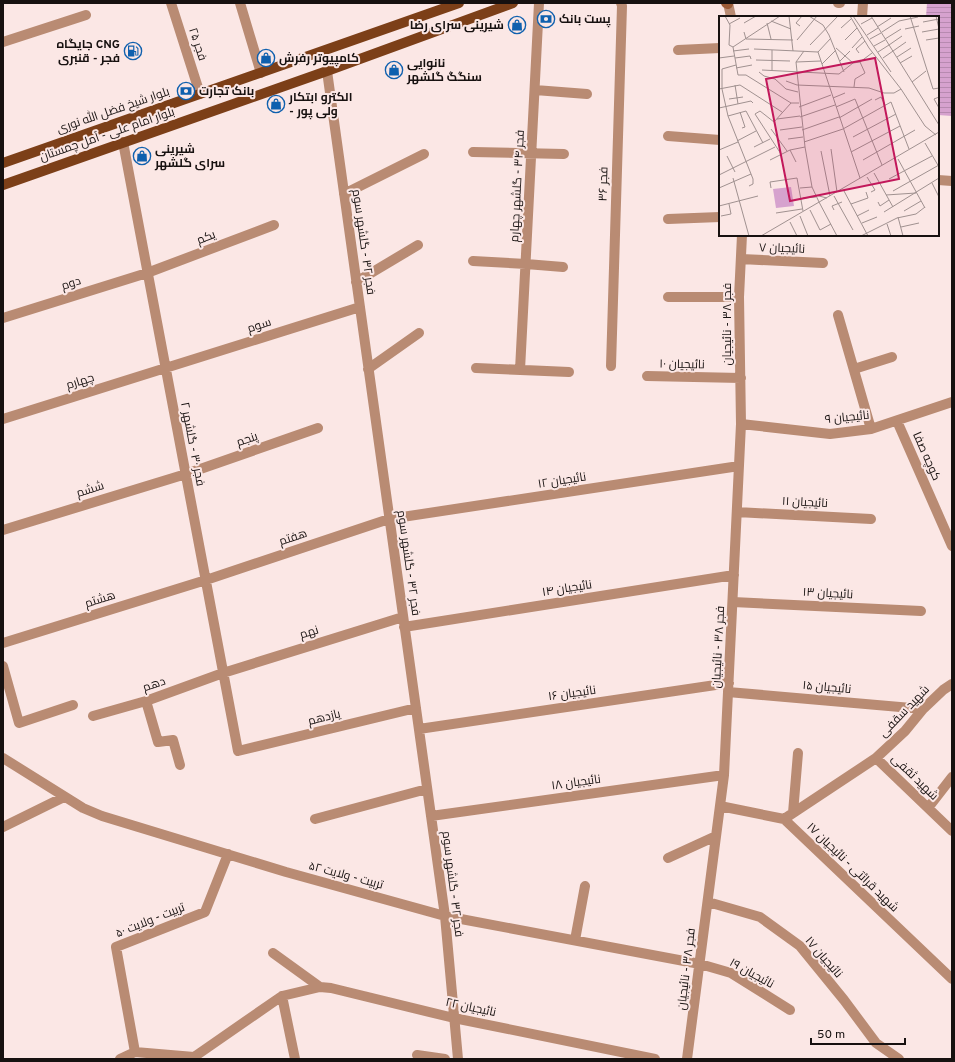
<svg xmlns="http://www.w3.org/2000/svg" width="955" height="1062" viewBox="0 0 955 1062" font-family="Overpass,Cairo,sans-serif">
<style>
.water{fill:url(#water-rules)}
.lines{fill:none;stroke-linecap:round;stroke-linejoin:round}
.minor{stroke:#b98b73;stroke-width:10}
.secondary{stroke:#9c5b37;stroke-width:10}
.primary{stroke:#7c3f18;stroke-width:10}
.labels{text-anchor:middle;stroke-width:4;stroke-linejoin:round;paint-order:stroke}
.poi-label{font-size:12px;font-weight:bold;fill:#171110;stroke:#fbe7e5;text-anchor:start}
.street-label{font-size:12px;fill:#171110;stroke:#fbe7e5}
.inset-road{fill:none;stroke:#a09190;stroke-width:1}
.view{fill:#c2185b;fill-opacity:0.15;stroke:#c2185b;stroke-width:2}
.inset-edge{fill:none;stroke:#171110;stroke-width:2}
</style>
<defs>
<pattern id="water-rules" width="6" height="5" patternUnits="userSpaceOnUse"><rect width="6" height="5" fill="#d6a2ce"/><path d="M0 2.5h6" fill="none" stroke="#b78ab0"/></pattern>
</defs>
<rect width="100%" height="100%" fill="#fbe7e5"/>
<!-- water -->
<path class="water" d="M927,3H952V116L938,115V17H926Z"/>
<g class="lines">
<!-- minor -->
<path class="minor" d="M171,3L200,94
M240,3L261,73
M728,3L731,17
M838,3H840
M862,17L863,3
M3,42L86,15
M678,50L720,48
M327,71L445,916L458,1059
M535,90L587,94
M668,136L720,140
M123,142L238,751L416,708
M473,152L564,154
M938,180L952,181
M344,194L424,154
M668,219L720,217
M741,259L823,263
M473,261L526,264L563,267
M356,282L418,245
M668,297H739
M838,315L871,429
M3,318L147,273L274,225
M611,366L622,6L621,3
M476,368L569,372
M368,369L419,333
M854,369L892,357
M520,370L539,3
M647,376L741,378
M3,419L360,307
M897,421L952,546
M741,424L830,434L871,429L952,402
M737,512L871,519
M3,530L186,474L318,428
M733,602L921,611
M404,627L734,575
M3,643L206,580L389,519L739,466
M3,666L19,723L73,705
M728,692L923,709
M146,701L158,742L173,740L180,765
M93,716L146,701L223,673L403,617
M419,729L729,683
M3,758L83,808L102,816L286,872L445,916L700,964L731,973L790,1010
M876,758L952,831
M720,806L784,819L952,979
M928,808L952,777
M793,813L798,753
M431,816L724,775
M315,819L427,789
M784,819L876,758L905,731L923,709L943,690L952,684
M3,827L64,797
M668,858L716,836
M708,902L760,917L800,946L844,1000L876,1043L899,1059
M575,940L585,886
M273,953L320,987
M282,996L295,1059
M135,1052L194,1057L196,1059
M417,1055L445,1059
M194,1057L282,996L320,987L331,988L454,1018L655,1059
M120,1059L135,1052L116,947L205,912L228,854
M687,1059L724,775L741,424L739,297L742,235"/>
<!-- secondary -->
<path class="secondary" d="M726,3L728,4"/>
<!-- primary -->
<path class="primary" d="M3,163L459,3
M3,185L327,71L513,3"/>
</g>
<!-- icons -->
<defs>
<symbol id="bank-ring" viewBox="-11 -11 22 22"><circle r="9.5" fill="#fbe7e5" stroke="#0f60ae" stroke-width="1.5"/><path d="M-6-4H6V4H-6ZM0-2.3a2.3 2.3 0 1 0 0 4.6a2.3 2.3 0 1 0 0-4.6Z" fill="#0f60ae"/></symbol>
<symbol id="shop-ring" viewBox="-11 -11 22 22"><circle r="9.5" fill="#fbe7e5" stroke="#0f60ae" stroke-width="1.5"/><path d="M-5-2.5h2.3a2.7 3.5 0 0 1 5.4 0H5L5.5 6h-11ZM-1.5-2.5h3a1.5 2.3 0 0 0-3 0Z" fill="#0f60ae"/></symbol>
<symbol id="fuel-ring" viewBox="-11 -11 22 22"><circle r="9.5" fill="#fbe7e5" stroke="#0f60ae" stroke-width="1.5"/><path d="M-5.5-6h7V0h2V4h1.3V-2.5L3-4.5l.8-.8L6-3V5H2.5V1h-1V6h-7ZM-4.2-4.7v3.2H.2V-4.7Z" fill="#0f60ae"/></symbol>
</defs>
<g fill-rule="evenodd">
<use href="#bank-ring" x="536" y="9" width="20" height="20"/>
<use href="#shop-ring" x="507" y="15" width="20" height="20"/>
<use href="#fuel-ring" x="123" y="41" width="20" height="20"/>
<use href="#shop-ring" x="256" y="48" width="20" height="20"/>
<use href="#shop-ring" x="384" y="60" width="20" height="20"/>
<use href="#bank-ring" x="176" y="81" width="20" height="20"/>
<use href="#shop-ring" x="266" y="94" width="20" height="20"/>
<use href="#shop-ring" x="132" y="146" width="20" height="20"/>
</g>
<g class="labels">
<!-- poi labels -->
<g class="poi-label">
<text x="559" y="23">پست بانک</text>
<text x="504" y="29" text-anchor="end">شیرینی سرای رضا</text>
<text x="120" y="48" text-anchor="end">جایگاه CNG<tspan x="120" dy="14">فجر - قنبری</tspan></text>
<text x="279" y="62">کامپیوتر رفرش</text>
<text x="407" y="67">نانوایی<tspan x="407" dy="14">سنگگ گلشهر</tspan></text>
<text x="199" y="95">بانک تجارت</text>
<text x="289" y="101">الکترو ابتکار<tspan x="289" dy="14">- ولی پور</tspan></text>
<text x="155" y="153">شیرینی<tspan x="155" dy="14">سرای گلشهر</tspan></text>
</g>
<!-- street labels -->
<g class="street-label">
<text transform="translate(198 44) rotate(72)" y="4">فجر ۲۵</text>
<text transform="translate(113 110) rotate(-19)" y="4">بلوار شیخ فضل الله نوری</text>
<text transform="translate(107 134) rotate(-19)" y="4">بلوار امام علی - آمل چمستان</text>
<text transform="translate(603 184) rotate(-88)" y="4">فجر ۳۶</text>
<text transform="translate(517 186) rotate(-87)" y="4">فجر ۳۴ - گلشهر چهارم</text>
<text transform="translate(206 237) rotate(-21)" y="4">یکم</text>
<text transform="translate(364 242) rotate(82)" y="4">فجر ۳۲ - گلشهر سوم</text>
<text transform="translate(782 248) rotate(2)" y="4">نائیجیان ۷</text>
<text transform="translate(71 283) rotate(-17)" y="4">دوم</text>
<text transform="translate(727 324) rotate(-90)" y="4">فجر ۳۸ - نائیجیان</text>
<text transform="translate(259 325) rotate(-18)" y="4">سوم</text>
<text transform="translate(682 364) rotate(1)" y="4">نائیجیان ۱۰</text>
<text transform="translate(80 381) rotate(-17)" y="4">چهارم</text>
<text transform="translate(847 417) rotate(-6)" y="4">نائیجیان ۹</text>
<text transform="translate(247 439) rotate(-19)" y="4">پنجم</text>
<text transform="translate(193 444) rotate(79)" y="4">فجر ۳۰ - گلشهر ۲</text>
<text transform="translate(927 456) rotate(66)" y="4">کوچه صفا</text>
<text transform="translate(562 480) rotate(-9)" y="4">نائیجیان ۱۲</text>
<text transform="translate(90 489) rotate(-17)" y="4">ششم</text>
<text transform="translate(805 502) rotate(3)" y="4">نائیجیان ۱۱</text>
<text transform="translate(293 537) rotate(-18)" y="4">هفتم</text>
<text transform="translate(409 563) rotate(82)" y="4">فجر ۳۲ - گلشهر سوم</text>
<text transform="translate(567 588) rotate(-9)" y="4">نائیجیان ۱۴</text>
<text transform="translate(828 593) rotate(3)" y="4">نائیجیان ۱۳</text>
<text transform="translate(100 599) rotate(-17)" y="4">هشتم</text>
<text transform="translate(309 632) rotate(-17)" y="4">نهم</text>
<text transform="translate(718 647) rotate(-87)" y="4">فجر ۳۸ - نائیجیان</text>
<text transform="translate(154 684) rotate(-19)" y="4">دهم</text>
<text transform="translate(827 687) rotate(5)" y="4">نائیجیان ۱۵</text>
<text transform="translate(572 693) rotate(-8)" y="4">نائیجیان ۱۶</text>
<text transform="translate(904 711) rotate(-46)" y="4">شهید سقفی</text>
<text transform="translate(324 717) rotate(-14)" y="4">یازدهم</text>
<text transform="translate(915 777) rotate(44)" y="4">شهید ثقفی</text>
<text transform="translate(576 782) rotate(-8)" y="4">نائیجیان ۱۸</text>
<text transform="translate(853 867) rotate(44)" y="4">شهید قرائتی - نائیجیان ۱۷</text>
<text transform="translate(346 875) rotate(15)" y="4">تربیت - ولایت ۵۲</text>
<text transform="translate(453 884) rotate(83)" y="4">فجر ۳۲ - گلشهر سوم</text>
<text transform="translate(150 920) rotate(-22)" y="4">تربیت - ولایت ۵۰</text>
<text transform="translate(824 957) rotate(49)" y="4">نائیجیان ۱۷</text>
<text transform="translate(686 969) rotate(-83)" y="4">فجر ۳۸ - نائیجیان</text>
<text transform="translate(752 973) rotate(29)" y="4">نائیجیان ۱۹</text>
<text transform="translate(471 1007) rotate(12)" y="4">نائیجیان ۲۲</text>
</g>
</g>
<!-- overview -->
<g transform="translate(719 16)">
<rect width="220" height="220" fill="#fbe7e5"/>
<path d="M72,171L75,190L57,192L54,173Z" fill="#d6a2ce"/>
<path class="inset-road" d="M6,0L11,9L10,29M70,0L74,35M90,0L104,9L110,19L125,56M131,0L150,32L182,73L206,110L217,119M134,0L172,56M152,0L220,109M191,0L214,73L220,72M217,0L220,13M52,5L72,13M204,6L220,3M25,7L37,0M48,7L52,23M10,8L21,2M142,8L153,2M81,10L77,7L83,0M158,11L172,2M122,12L132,3M186,13L200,10M25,16L27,23L74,24M163,16L180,5L199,1M203,16L220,13M148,19L159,12M151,23L162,17M166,23L182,13M78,24L98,0M126,24L138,12M207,24L220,22M10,29L14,31L19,59H27L72,87H80M91,29L119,0M170,29L183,20M155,30L166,24M14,31L61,0M117,32L134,47L141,46M133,32L143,21M35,33L99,36M14,35L30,33M99,36L141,162M99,36L112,22M159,36L170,29M140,37L137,33L146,25M178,41L192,32M0,42L15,40M16,42L31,40L32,43M164,42L187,26M37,44L71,45M121,45L131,35M77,46L86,131L93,171L100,186M77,46L102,45M77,46L85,35M181,47L193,40M103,48L117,34M17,49L3,53V73L9,100L34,163V168L30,170M17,52L33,49M43,54L120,58L134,47M53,55V34M40,56L45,60L56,63L67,73L79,76M67,65L78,69L150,72L165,77H175L182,73M193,66L207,55M16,69L19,88M135,71L136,63L146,57L141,46L153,37M0,73L21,69L63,96M220,81L215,83L220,92M114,82L126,77M10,83L24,81M156,84L162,81L166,89M80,91L112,79M117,91L136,83L163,149M0,92L32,85L34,87M21,96L26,111L23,112M9,100L27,95L44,127M81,101L116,89M120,102L153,83M58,103L81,100M52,113L68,135M61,114L83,111M83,114L120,101M134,121L177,98M69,123L84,121M18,125L37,115M85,126L124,113L172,86L190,133M206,127L220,151M35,131L51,123M112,133L118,176M0,134L19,126M71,134L77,146M102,135L111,180M132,136L181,110M62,138L36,98L41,95L55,106L72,87M8,140L16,156M179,143L206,192M51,144L71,134L86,131M144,144L196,114M155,157L174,191M0,159L56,131M148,161L156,174L152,176M14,162L30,220M170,163L213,140M213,167L220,181V195M0,172L32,158M52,172L51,166L78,162L84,195M81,172L93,171M125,175L149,220M174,175L220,149M96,179L108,182M167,179L197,177M115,180L134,214M84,182L97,181M100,186L118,220M159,186L161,190L170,184M132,188L149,182L147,176M0,190L39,180M91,194L101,214L112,208M115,194L113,190L123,186M185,195L202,185M165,196L220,162M57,197L83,193M2,200L12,198L10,188M81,200L89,220M138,200L150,194M179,201L184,220M71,206L78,220M143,207L158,201M168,208L172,220M182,211L200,207M42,220L220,116M142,220L178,202L197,198L206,191"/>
<path class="view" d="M156,42L180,163L71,185L47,63Z"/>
<rect width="220" height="220" class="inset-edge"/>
</g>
<!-- border -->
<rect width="955" height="1062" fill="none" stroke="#171110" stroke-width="8"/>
<!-- scale -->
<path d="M811 1038v6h94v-6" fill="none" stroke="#171110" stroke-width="2"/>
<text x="817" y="1038" font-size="12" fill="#171110" stroke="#fbe7e5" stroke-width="3" paint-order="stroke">50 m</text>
</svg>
